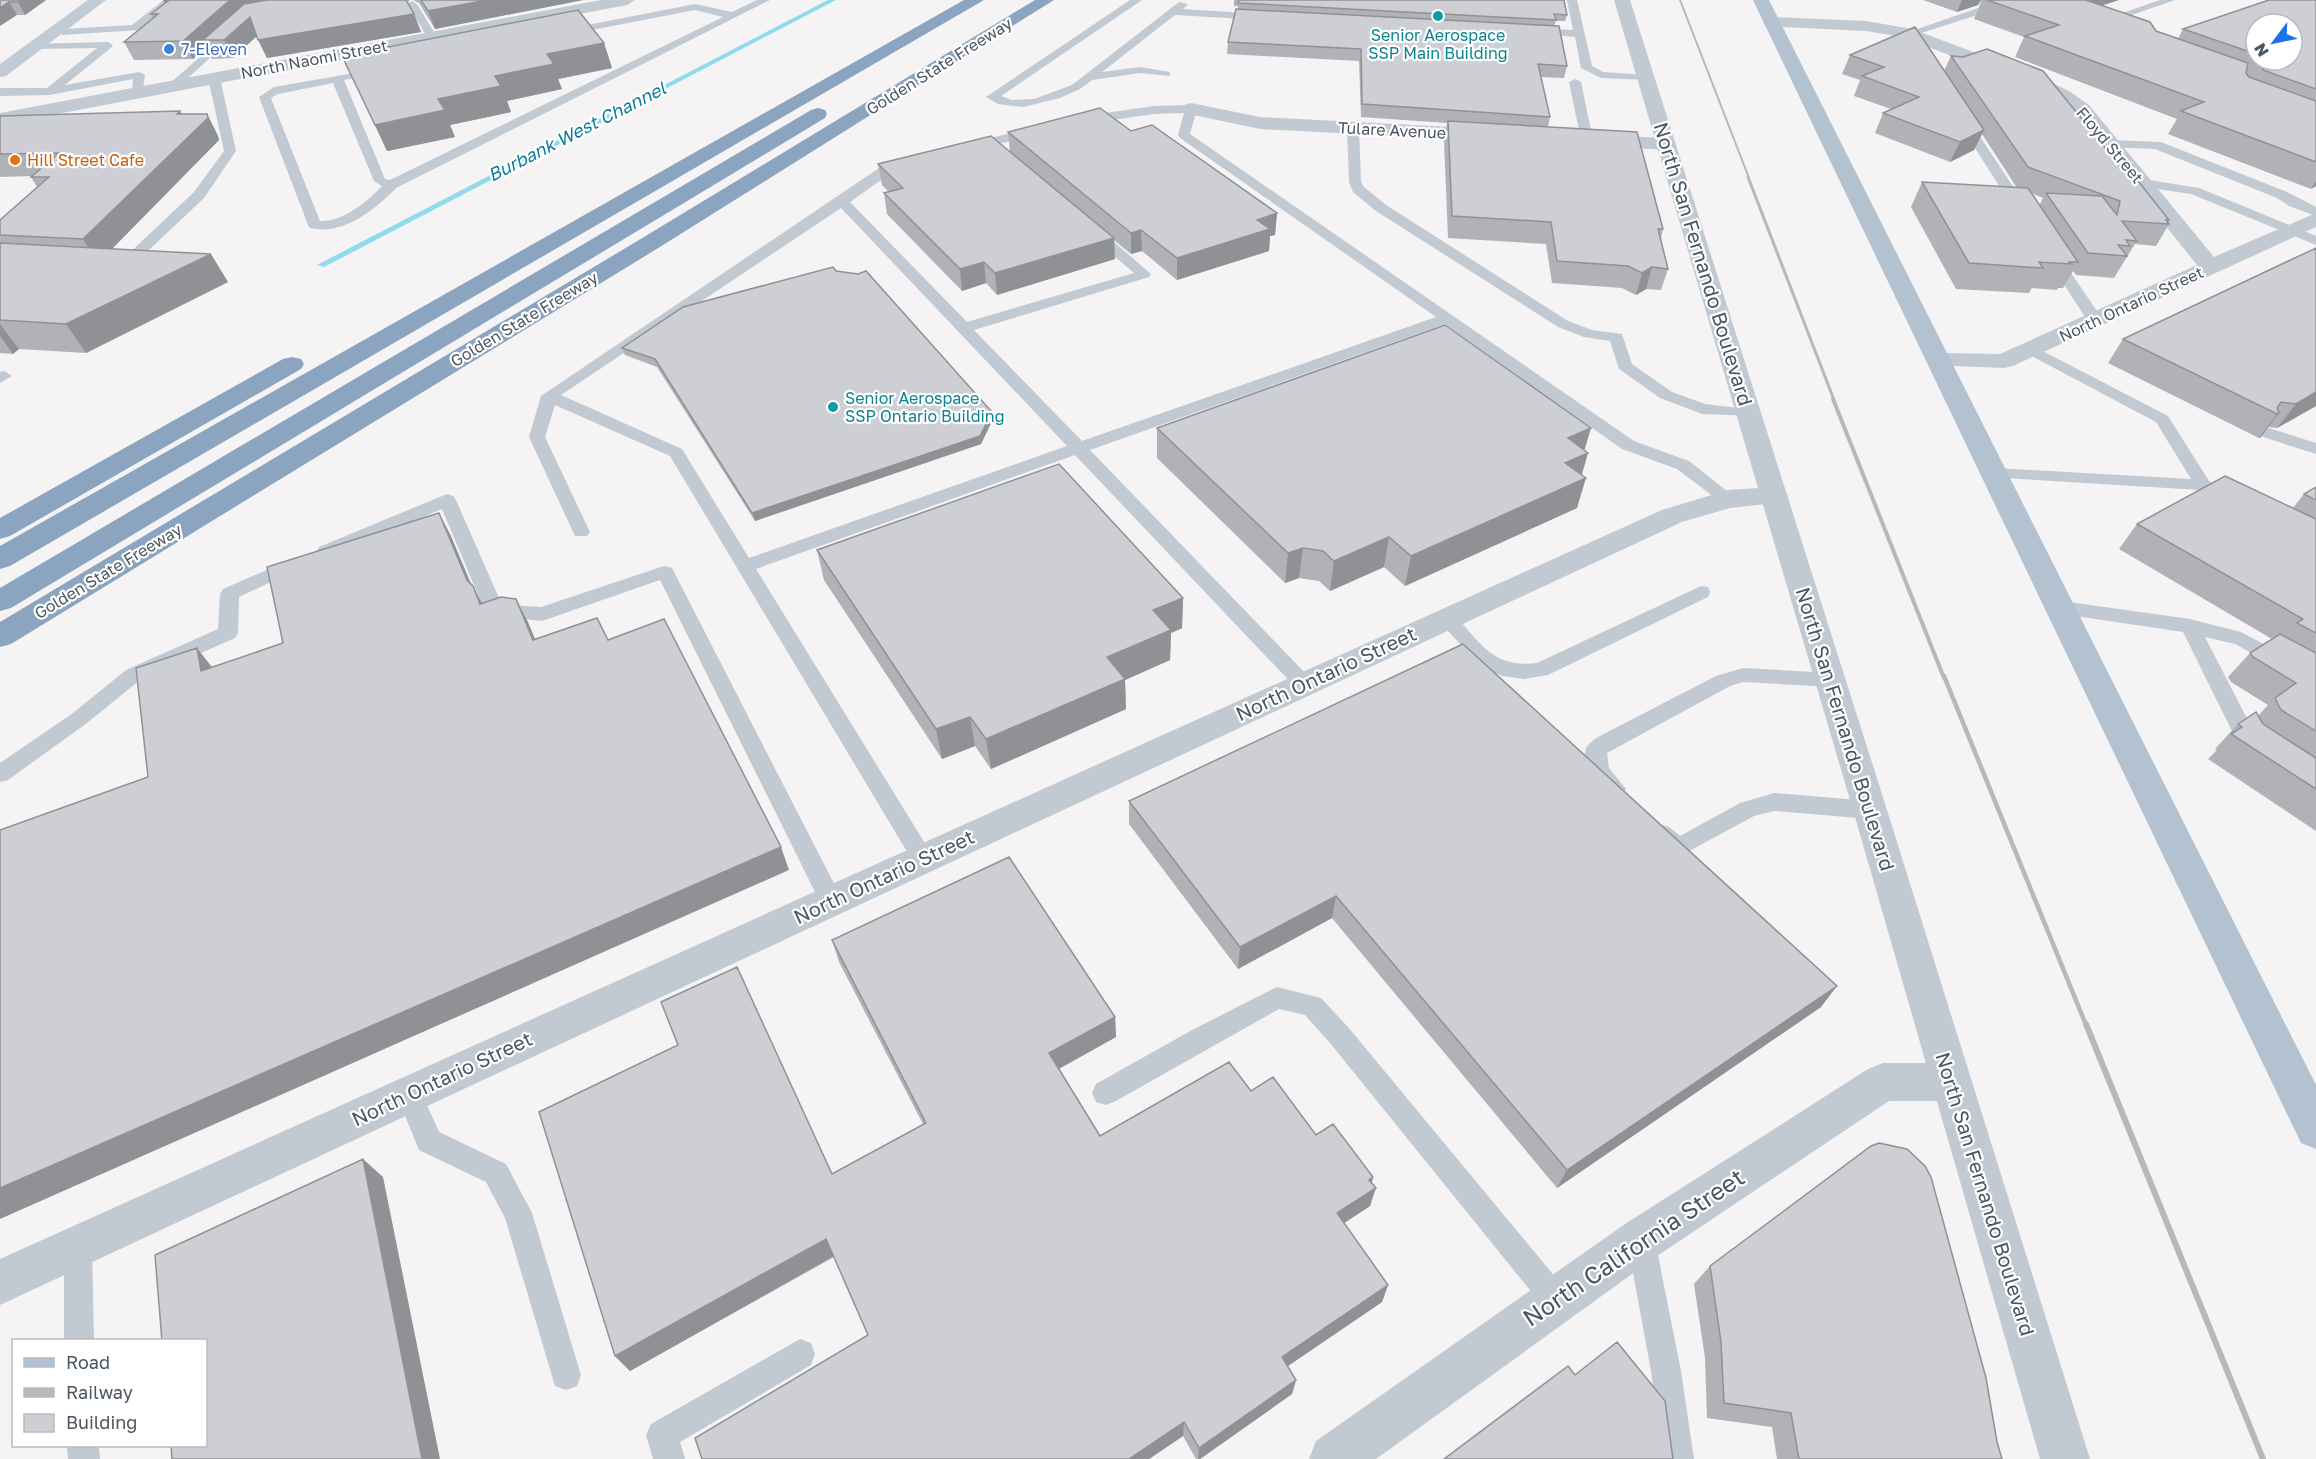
<svg xmlns="http://www.w3.org/2000/svg" width="2316" height="1459" viewBox="0 0 2316 1459" font-family="'Golos Text',sans-serif">
<style>
.lines{fill:none;stroke-linecap:round;stroke-linejoin:round}
.stream{fill:#90daee;fill-rule:evenodd}
.service{fill:#c1cad2;fill-rule:evenodd}
.minor{fill:#c1cad2;fill-rule:evenodd}
.tertiary{fill:#c1cad2;fill-rule:evenodd}
.secondary{fill:#c1cbd6;fill-rule:evenodd}
.primary{fill:#b3c2d1;fill-rule:evenodd}
.motorway{fill:#8ba5c1;fill-rule:evenodd}
.rail-far4{stroke:#b5b8bd;stroke-width:2}
.rail-far3{stroke:#b5b8bd;stroke-width:3}
.rail-far2{stroke:#b5b8bd;stroke-width:4}
.rail-far1{stroke:#b5b8bd;stroke-width:4.5}
.rail{stroke:#b5b8bd;stroke-width:6}
.wall{fill:#b0b2b7;fill-rule:evenodd}
.shaded-wall{fill:#909195}
.building{fill:#cdcfd5;stroke:#909195;stroke-width:1.5}
.culture-dot{fill:#0f9aa8;stroke:#fff;stroke-width:2}
.shop-dot{fill:#3f7fe0;stroke:#fff;stroke-width:2}
.food-dot{fill:#e8710a;stroke:#fff;stroke-width:2}
.labels{text-anchor:middle;stroke-width:4.5;stroke-linejoin:round;paint-order:stroke}
.far-culture-label{font-size:16px;fill:#0d838f;stroke:#fff}
.far-shop-label{font-size:16px;fill:#366cbe;stroke:#fff;text-anchor:start}
.far-street-label{font-size:16px;fill:#4a5661;stroke:#fff}
.far-food-label{font-size:16px;fill:#c56008;stroke:#fff;text-anchor:start}
.far-water-label{font-size:18px;font-style:italic;fill:#0c7c9b;stroke:#fff}
.street-label{font-size:20px;fill:#4a5661;stroke:#fff}
.near-street-label{font-size:24px;fill:#4a5661;stroke:#fff}
</style>
<rect width="100%" height="100%" fill="#f5f3f3"/>
<g class="lines">
<!-- stream -->
<path class="stream" d="M828,0H836L324,267L317,265Z"/>
<!-- service -->
<path class="service" d="M164,0H175L139,30L63,35L58,32L63,29L132,25Z
M757,0H770L396,188C375,210 342,236 310,228L308,225L259,97L274,87L383,68V72L344,80L385,179L390,180L723,17L695,10L566,35L561,32L562,30L695,4L732,12ZM333,83L374,181L382,186C367,202 343,222 320,221L271,98L278,94Z
M1130,0H1142L1001,96L1012,100L1034,99L1072,85L1179,2L1188,4L1183,9L1262,14L1267,17L1262,20L1175,15L1102,72L1140,67L1170,72V76L1140,73L1092,80L1080,89L1060,98L1023,107L998,104L986,97Z
M1567,0H1577L1592,66L1603,72L1646,75L1650,76V80L1601,78L1581,68L1575,37L1529,33V29L1533,28L1573,30Z
M1980,0H1990V11L1912,36L1908,37L1903,34L1981,7Z
M2160,0H2175L2103,25H2095L2094,23Z
M412,1L417,4L437,37L436,39H428L427,37L407,4Z
M230,31L235,34L234,36L177,88H169V84Z
M108,42L113,45L112,47L65,85L139,72L145,75L142,95L138,97L132,93L133,79L50,95L0,96V88H47L97,48L35,49L31,48V44Z
M214,75L220,78L236,151L204,198L132,266L113,268L111,265L113,262L122,260L194,192L224,151L208,78Z
M1575,79L1581,82L1593,140L1587,144L1581,140L1569,82Z
M1191,105L1197,109L1190,134L1634,441L1689,461L1737,499L1734,503H1722L1677,469L1622,449L1445,324L1090,450L1311,679L1314,684L1311,689L1304,691L1297,689L1075,455L756,569L934,858L931,865L923,867L915,865L670,456L555,405L545,437L590,532L587,536H575L529,437L541,396L888,162L904,158L910,162L908,165L898,168L850,202L967,322L1134,273L1087,233L1085,230L1087,227H1097L1151,274L1149,277L974,330L1082,441L1436,317L1180,138L1178,135L1184,113L1154,114L1084,124L1078,120L1084,116L1154,106ZM841,208L1067,446L749,558L682,449L561,395Z
M1963,116L1967,117L2028,209L2026,212L2021,213L2014,209L1957,120Z
M1353,124L1359,128L1361,182L1364,187L1386,205L1568,321L1592,330L1622,334L1632,364L1672,392L1705,404L1755,410L1757,413L1755,416L1702,414L1660,398L1619,369L1610,341L1584,337L1558,327L1376,211L1353,192L1349,182L1347,128Z
M1036,127L1040,128V134L970,151L964,147L966,144Z
M2110,140L2161,142L2287,192L2316,207V216L2289,206L2277,198L2155,149L2106,147L2104,144Z
M2143,179L2199,188L2316,236V245L2191,194L2138,186L2136,183Z
M2052,251L2057,252L2103,320L2100,323H2090L2087,320L2045,255Z
M2031,345L2168,416L2209,481L2237,496L2240,500L2237,504H2225L2199,490L1989,477L1986,473L1989,469L1995,468L2191,479L2156,422L2026,353L2023,350Z
M4,371L12,376L0,383V372Z
M2269,428L2316,443V454L2263,437L2261,433L2263,429Z
M447,494L453,496L456,500L499,598L508,605L541,607L658,568L665,566L672,568L843,901L839,908L831,911L823,908L660,580L542,621L496,616L481,602L442,509L333,555H319L317,551L319,547Z
M294,558L301,560L303,564L301,568L239,597L238,633L235,638L140,680L87,723L8,780L0,782V763L73,713L126,670L218,629L220,594L223,589Z
M1701,586L1708,587L1710,592L1708,597L1548,675L1524,679L1502,676L1480,666L1437,619L1440,614L1447,612L1454,614C1481,644 1493,668 1537,663Z
M2062,601L2190,619L2241,632L2316,672V688L2235,644L2205,637L2256,736L2266,746L2263,752C2252,755 2243,751 2237,741L2183,632L2055,613L2052,608L2055,603Z
M1743,668L1831,673L1838,675L1841,680L1838,685L1831,687L1743,682L1730,686L1607,753L1609,768L1626,789L1623,795C1602,802 1579,769 1586,749C1587,744 1592,742 1596,738L1716,676Z
M1774,793L1870,801L1878,804L1881,810L1878,816L1870,819L1774,811L1754,816L1678,857L1670,854L1651,833L1654,827C1666,823 1671,828 1680,836L1740,803Z
M1277,987L1321,998L1348,1027L1566,1290L1571,1300L1566,1310L1556,1315L1546,1310L1330,1043L1305,1015L1279,1009L1114,1102L1105,1105L1096,1102L1092,1093L1096,1084L1192,1030Z
M409,1082L418,1085L439,1132L506,1164L532,1213L581,1375L577,1386L566,1390L555,1386L505,1218L486,1182L419,1150L396,1094L400,1085Z
M1641,1226L1651,1230L1655,1240L1681,1371L1694,1459H1662L1651,1371L1627,1240L1631,1230Z
M78,1232L88,1236L92,1246L94,1340H64V1246L68,1236Z
M800,1339L811,1343L815,1354L811,1365L680,1442L685,1459H653L646,1435L651,1424Z
M67,1446H99L100,1459H68Z"/>
<!-- minor -->
<path class="minor" d="M601,0H635L627,5L0,125V113Z
M1771,17L1866,21L1912,29L2040,77L2069,91L2089,105L2214,257L2316,213V227L2013,366L2004,368L1931,365L1928,360L1931,355L1940,353L2000,354L2197,265L2075,113L2055,99L2028,85L1902,37L1866,31L1765,26L1763,22Z
M1191,103L1260,117L1490,129L1497,131L1500,135L1497,139L1490,141L1260,129L1184,113L1182,109L1184,105Z
M1596,135L1666,138L1673,140L1676,144L1673,148L1666,150L1589,145L1586,141L1589,137Z
M1774,487L1784,490L1788,496L1784,502L1730,508L1682,522L0,1305V1259L1662,510L1728,490Z
M1883,1063H1951L1966,1069L1972,1082L1966,1095L1951,1101H1889L1657,1256L1376,1459H1309L1316,1441L1625,1224L1868,1069Z"/>
<!-- tertiary -->
<path class="tertiary" d="M1614,0H1630L1887,810L2090,1459H2040L1853,810Z"/>
<!-- secondary -->
<path class="secondary" d="M88,0H106L6,76L0,77V64Z"/>
<!-- primary -->
<path class="primary" d="M1753,0H1769L2316,1085V1149L2301,1143Z"/>
<!-- motorway -->
<path class="motorway" d="M964,0H984L10,566L0,569V546Z
M1035,0H1054L655,250L11,644L0,647V622L639,240Z
M818,108L825,110L827,114L825,118L11,608L0,611V588L811,110Z
M292,357L301,359L304,364L301,369L10,536L0,539V518L283,359Z"/>
<!-- rail-far4 -->
<path class="rail-far4" d="M1680,0L1749,178"/>
<!-- rail-far3 -->
<path class="rail-far3" d="M1748,177L1834,400"/>
<!-- rail-far2 -->
<path class="rail-far2" d="M1833,399L1944,678"/>
<!-- rail-far1 -->
<path class="rail-far1" d="M1944,676L2086,1025"/>
<!-- rail -->
<path class="rail" d="M2086,1024L2263,1459"/>
</g>
<!-- wall -->
<path class="wall" d="M0,0H46L25,15H17Z
M165,0H410L407,3L414,14L421,32L267,58L257,36L233,58L212,59L206,47L193,59L134,60L124,42L153,19L151,14L166,3L164,1Z
M413,0H583L435,29L419,3Z
M1234,0H1564L1567,15L1565,21H1556L1554,26L1567,66L1564,78L1541,77L1550,117L1548,126L1663,229L1661,238L1668,269L1661,290L1646,289L1636,295L1622,288L1552,283L1546,244L1448,238L1444,141L1447,123L1361,117L1359,61L1227,54L1228,42L1238,9V6H1234Z
M1923,0H1981L1978,5L1957,12Z
M1982,0H2119L2102,5L2156,31L2178,39L2183,29L2316,0V186L2311,189L2168,134L2177,119L2015,57L2024,37L1974,19ZM2256,24L2292,60H2256Z
M604,43L612,68L558,79L562,89L507,101L511,112L450,125L455,137L387,151L342,56Z
M1850,55L1944,71L1951,56L2119,165L2169,220L2168,222L2169,224L2156,246L2135,244L2114,278L2076,275L2073,271L2063,288H2058L2057,290L2032,288L2029,293L1956,289L1911,207L1922,182L2017,188L1982,134L1974,150L1950,162L1875,133L1883,113L1891,109L1854,96L1860,80L1842,74ZM2031,193L2043,198L2039,206Z
M207,114L218,136L219,140L112,249L228,282L86,353L19,349L13,354L0,353V220L37,187L31,177L32,176L0,177V116Z
M1131,131L1277,213L1275,235L1270,236L1269,251L1177,280L1142,251L1131,254L1114,240L1115,259L997,295L986,283L962,291L887,214L884,193L889,192L882,185L878,164L1010,152L1008,132Z
M836,271L858,274L992,412L993,419L981,444L755,521L657,367L625,355L622,348Z
M2123,339L2316,406L2277,428L2268,427L2261,437L2259,438L2108,363Z
M1157,428L1584,450L1577,508L1405,586L1384,567L1330,591L1319,581L1299,578L1285,583L1157,458Z
M2316,487V831L2208,759L2217,750L2215,749L2238,724L2258,716L2268,705L2231,682L2228,677L2250,653L2272,639L2119,549L2137,524L2293,508L2304,494Z
M817,550L1183,598L1182,628L1171,633L1170,660L1125,680L1126,709L991,769L975,746L942,759L824,580Z
M1129,801L1821,1007L1557,1188L1332,918L1238,969L1129,824Z
M832,940L1115,1017L1116,1037L1059,1069L1100,1136L1251,1091L1316,1135L1373,1177L1372,1183L1370,1206L1344,1223L1388,1285L1382,1302L1288,1366L1296,1380L1292,1394L1200,1459H1196L1183,1436L1149,1459H702L868,1335L834,1257L630,1371L615,1356L832,1174L923,1124L839,962Z
M1710,1266L1997,1442L2002,1459H1777L1772,1427L1707,1418L1705,1358L1694,1284Z"/>
<!-- shaded-wall -->
<path class="shaded-wall" d="M21,0H46L25,15L18,2Z
M230,0H308L258,9L203,40L206,47L193,59L183,41Z
M487,0H583L435,29L428,11Z
M1962,0H1981L1978,5L1957,12Z
M2074,0H2119L2066,17Z
M9,2L17,15L0,26V8Z
M414,14L421,32L267,58L258,40Z
M250,17L258,35L233,58L224,40Z
M604,43L612,68L558,79L562,89L507,101L511,112L450,125L455,137L387,151L375,125L547,54Z
M180,111L192,133L207,114L218,136L219,140L98,263L83,239Z
M1984,130L1974,150L1950,162L1960,142Z
M2316,181V186L2311,189Z
M1277,213L1275,235L1270,236L1269,251L1177,280V258L1257,220Z
M1141,230L1142,251L1131,254V233Z
M1114,238L1115,259L997,295L995,273Z
M211,254L228,282L86,353L66,324Z
M984,262L986,283L962,291L960,269Z
M1652,267L1646,289L1636,295L1642,273Z
M0,324L19,349L13,354L0,336Z
M2316,392V406L2277,428L2296,404Z
M992,412L993,419L981,444L755,521L752,513Z
M2279,413L2261,437L2259,438L2277,414Z
M1591,428L1583,455L1588,453L1580,481L1586,478L1577,508L1405,586L1411,556L1568,438Z
M439,513L451,536L479,603L467,580Z
M1389,537L1384,567L1330,591L1334,561Z
M1303,548L1299,578L1285,583L1288,553Z
M473,586L485,609L480,604Z
M1183,598L1182,628L1171,633L1170,660L1125,680L1126,709L991,769L986,739L1107,657L1153,610Z
M516,599L528,622L545,663L533,640Z
M197,648L215,671H201Z
M970,717L975,746L942,759L936,729Z
M781,847L789,870L0,1219V1188Z
M1336,896L1332,918L1238,969L1240,947Z
M1837,986L1821,1007L1557,1188L1567,1170Z
M1115,1017L1116,1037L1051,1073L1049,1053Z
M363,1159L383,1177L440,1459H422Z
M1373,1177L1369,1192L1376,1188L1370,1206L1332,1231L1337,1213L1369,1180Z
M826,1239L834,1256L630,1371L615,1356Z
M1388,1285L1382,1302L1279,1372L1282,1357Z
M1296,1380L1292,1394L1200,1459H1198L1199,1448Z
M1184,1422L1183,1436L1149,1459H1129Z"/>
<!-- building -->
<path class="building" d="M0,0H21L18,2H9L0,8Z
M165,0H230L183,41L124,42L158,14H151L168,1H164Z
M267,0H406L414,14L258,40L250,17L224,40H203L244,4Z
M421,0H487L428,11Z
M1239,0H1564L1567,15L1554,14L1556,20L1238,3Z
M1987,0H2086L2150,22L2156,31L2248,63L2246,73L2249,77L2316,101V162L2181,111L2204,102L2025,36L2059,25Z
M2269,0H2316V89L2263,70L2265,60H2292V24H2256V54L2183,29Z
M1236,9L1559,26L1567,66L1538,64L1550,117L1362,104L1361,49L1228,42Z
M578,10L604,43L547,54L554,64L495,76L501,86L438,99L445,110L375,125L342,56Z
M1915,27L1984,130L1960,142L1883,113L1919,97L1862,76L1884,67L1850,55Z
M1987,49L2043,71L2119,165L2124,169L2127,167L2169,220H2166L2169,224L2122,221L2137,241L2126,240L2130,246L2118,245L2127,256L2088,253L2046,193L2102,196L2117,215L2120,201L2028,167L1951,56L1963,57Z
M1100,108L1131,131L1152,125L1277,213L1257,220L1270,229L1177,258L1141,230L1131,233L1008,132Z
M180,111L177,114H207L208,118L83,239L0,235V220L49,177H31L59,153L0,154V116Z
M1448,121L1637,132L1663,229H1658L1668,269L1652,267L1642,273L1628,266L1557,261L1551,222L1452,216Z
M991,136L1114,238L995,273L984,262L960,269L884,193L903,188L878,164Z
M1922,182L2028,188L2078,262H2069L2071,264L2039,262L2043,268L1969,263Z
M0,243L211,254L66,324L0,320Z
M2316,248V392L2296,404L2281,402L2277,408L2279,413L2277,414L2123,339Z
M833,267L836,271L858,274L866,271L992,412L980,436L752,513L655,359L622,348L683,307Z
M1445,325L1591,428L1568,438L1588,453L1565,463L1586,478L1411,556L1389,537L1334,561L1323,551L1303,548L1288,553L1157,428Z
M1059,464L1183,598L1153,610L1171,630L1107,657L1125,679L986,739L970,717L936,729L817,550Z
M2225,476L2316,519V633L2297,623L2303,619L2137,524Z
M2316,487V500L2304,494Z
M439,513L467,580L473,586L480,604L501,597L516,599L533,640L597,618L608,640L664,619L781,847L0,1188V830L148,777L136,668L197,648L201,671L283,643L267,567Z
M2280,634L2316,653V731L2281,710L2275,698L2296,683L2253,657L2250,653Z
M1463,644L1837,986L1567,1170L1336,896L1240,947L1129,801Z
M2256,712L2263,724L2316,758V789L2231,734L2242,727L2238,724Z
M1009,857L1115,1017L1049,1053L1100,1136L1229,1062L1251,1091L1273,1077L1316,1135L1333,1124L1373,1177L1369,1180L1376,1188L1337,1213L1388,1285L1282,1357L1296,1380L1199,1448L1184,1422L1129,1459H702L695,1438L868,1335L826,1239L615,1356L539,1112L678,1045L661,1002L737,967L832,1174L926,1123L832,940Z
M1879,1143L1907,1149L1925,1166L1931,1177L1986,1378L1997,1442L2002,1459H1799L1791,1413L1724,1403L1721,1342L1710,1266L1871,1146Z
M363,1159L422,1459H172L171,1446H206V1341H162L155,1255Z
M1617,1342L1665,1401L1673,1459H1444L1568,1366L1575,1375Z"/>
<!-- markers -->
<g class="culture-dot">
<circle cx="1438" cy="16" r="6"/>
<circle cx="833" cy="407" r="6"/>
</g>
<circle class="shop-dot" cx="169" cy="49" r="6"/>
<circle class="food-dot" cx="15" cy="160" r="6"/>
<g class="labels">
<!-- far-culture labels -->
<g class="far-culture-label">
<text x="1438" y="41">Senior Aerospace<tspan x="1438" dy="18">SSP Main Building</tspan></text>
<text x="845" y="404" text-anchor="start">Senior Aerospace<tspan x="845" dy="18">SSP Ontario Building</tspan></text>
</g>
<!-- far-shop labels -->
<g class="far-shop-label">
<text x="181" y="55">7-Eleven</text>
</g>
<!-- far-street labels -->
<g class="far-street-label">
<text transform="translate(314 59) rotate(-11)" y="6">North Naomi Street</text>
<text transform="translate(939 66) rotate(-32)" y="6">Golden State Freeway</text>
<text transform="translate(1392 130) rotate(3)" y="6">Tulare Avenue</text>
<text transform="translate(2110 145) rotate(50)" y="6">Floyd Street</text>
<text transform="translate(2131 304) rotate(-25)" y="6">North Ontario Street</text>
<text transform="translate(524 319) rotate(-31)" y="6">Golden State Freeway</text>
<text transform="translate(108 571) rotate(-31)" y="6">Golden State Freeway</text>
</g>
<!-- far-food labels -->
<g class="far-food-label">
<text x="27" y="166">Hill Street Cafe</text>
</g>
<!-- far-water labels -->
<g class="far-water-label">
<text transform="translate(577 132) rotate(-27)" y="6">Burbank West Channel</text>
</g>
<!-- street labels -->
<g class="street-label">
<text transform="translate(1703 264) rotate(73)" y="7">North San Fernando Boulevard</text>
<text transform="translate(1326 674) rotate(-25)" y="7">North Ontario Street</text>
<text transform="translate(1845 729) rotate(73)" y="7">North San Fernando Boulevard</text>
<text transform="translate(884 877) rotate(-25)" y="7">North Ontario Street</text>
<text transform="translate(442 1079) rotate(-25)" y="7">North Ontario Street</text>
<text transform="translate(1985 1194) rotate(73)" y="7">North San Fernando Boulevard</text>
</g>
<!-- near-street labels -->
<g class="near-street-label">
<text transform="translate(1634 1248) rotate(-34)" y="8">North California Street</text>
</g>
</g>
<!-- legend -->
<rect x="12" y="1339" width="195" height="108" fill="#ffffff" stroke="#b7bbc0" stroke-width="1.5"/>
<rect x="24" y="1358" width="30" height="9" fill="#b3c2d1" stroke="#b7bbc0" stroke-width="1.5"/>
<text x="66" y="1369" font-size="18" fill="#4a5661">Road</text>
<rect x="24" y="1388" width="30" height="9" fill="#b5b8bd" stroke="#b7bbc0" stroke-width="1.5"/>
<text x="66" y="1399" font-size="18" fill="#4a5661">Railway</text>
<rect x="24" y="1414" width="30" height="18" fill="#cdcfd5" stroke="#b7bbc0" stroke-width="1.5"/>
<text x="66" y="1429" font-size="18" fill="#4a5661">Building</text>
<!-- north arrow -->
<g transform="translate(2274 42) rotate(238)"><circle r="28" fill="#ffffff" stroke="#b7bbc0" stroke-width="1.5"/>
<path d="M0-4.5L10 22L0 15L-10 22Z" fill="#1a73e8"/>
<text y="-9" font-size="16" font-weight="bold" text-anchor="middle" fill="#4a5661">N</text>
</g>
</svg>
